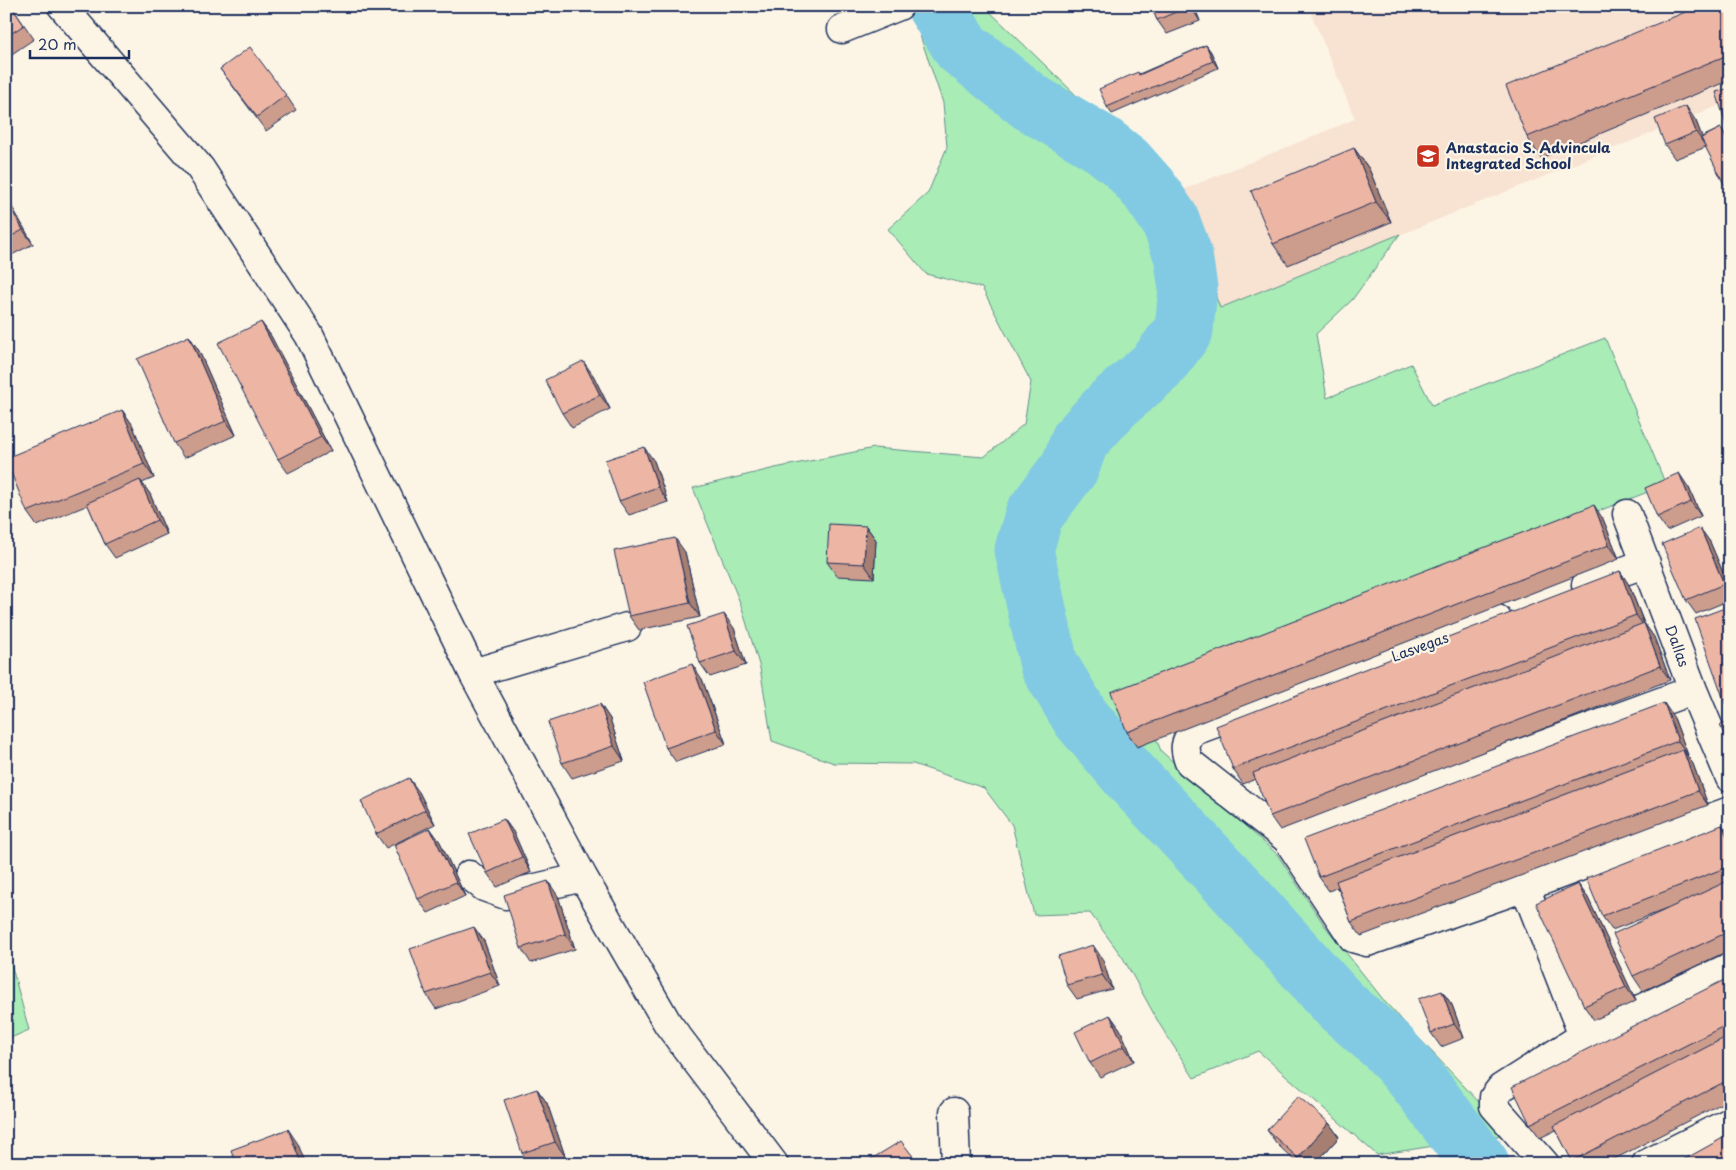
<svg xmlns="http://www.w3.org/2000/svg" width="1736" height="1170" viewBox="0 0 1736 1170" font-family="'Playpen Sans',sans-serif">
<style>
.built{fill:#f8e2d1}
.green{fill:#a9ecb6;stroke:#628e8a}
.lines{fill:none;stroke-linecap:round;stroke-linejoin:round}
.river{stroke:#82cae3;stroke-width:59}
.minor-casing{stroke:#1b2f5e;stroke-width:31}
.minor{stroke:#fcf5e5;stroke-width:28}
.wall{fill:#cc9c8c;stroke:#1b2f5e}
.shaded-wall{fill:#a67f72;stroke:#1b2f5e}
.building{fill:#edb5a3;stroke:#1b2f5e}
.labels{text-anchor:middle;stroke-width:4.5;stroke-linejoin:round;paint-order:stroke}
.poi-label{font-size:14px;font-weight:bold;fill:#1b2f5e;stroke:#fcf5e5;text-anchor:start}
.street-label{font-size:14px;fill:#1b2f5e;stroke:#fcf5e5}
</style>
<rect width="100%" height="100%" fill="#fcf5e5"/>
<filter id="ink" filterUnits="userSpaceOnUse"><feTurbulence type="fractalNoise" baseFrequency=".02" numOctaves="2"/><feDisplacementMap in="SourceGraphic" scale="10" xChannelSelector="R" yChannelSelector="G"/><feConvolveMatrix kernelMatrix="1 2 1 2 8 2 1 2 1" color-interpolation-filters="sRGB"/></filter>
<g filter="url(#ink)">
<!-- built -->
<path class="built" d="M1308,6H1730V101L1220,308L1208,274L1200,232L1180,191L1355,119Z"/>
<!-- green -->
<path class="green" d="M959,6H984L1079,98L1150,154L1180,191L1200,232L1208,274L1220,308L1400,234L1352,300L1316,334L1327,398L1411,364L1432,405L1605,338L1666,485L1137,689L1161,751L1277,854L1325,926L1386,1003L1509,1134L1377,1155L1258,1051L1194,1078L1160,1025L1123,958L1090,913L1034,915L1012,825L984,788L913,764L834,763L772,741L760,668L741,605L693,488L775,468L874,448L984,457L1024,424L1031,382L982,288L926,274L888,229L928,193L947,147L943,103L916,24Z
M6,945L29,1030L6,1040Z"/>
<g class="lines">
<!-- river -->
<path class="river" d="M936,6L962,48L1030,102L1103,145L1126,163L1149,189L1170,220L1183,255L1188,288L1184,330L1157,366L1113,404L1080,440L1070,467L1034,515L1024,550L1049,665L1081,718L1131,777L1236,889L1340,1005L1389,1048L1417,1080L1480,1164"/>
<defs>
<path id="minor" d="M62,6L200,168L309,335L473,673L583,877L668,1024L774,1164
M842,29L899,6
M1627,514L1693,690L1730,778
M1586,585L1646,563
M1497,619L1194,731C1184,742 1184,749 1189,762L1287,839L1353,938L1367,942L1525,887L1730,811
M473,673L627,627
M1287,839L1693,690
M469,875L484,887L506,895L583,877
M1525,887L1583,1036
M954,1112L956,1164
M1545,1164L1494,1106V1097L1501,1088L1583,1036L1730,967
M1646,1164L1730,1122"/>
</defs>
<!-- minor casing -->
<use href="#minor" class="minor-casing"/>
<!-- minor -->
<use href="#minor" class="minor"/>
</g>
<!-- wall -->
<path class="wall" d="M6,6H11L34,39L6,58Z
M1151,6H1194L1200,21L1167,34L1157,20Z
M1730,6V80L1541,158L1527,137Z
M1206,45L1211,52L1218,68L1112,114L1107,107L1139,74Z
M220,69L286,95L296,110L266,131Z
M1696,121L1702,137L1721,128L1730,141V196L1706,147L1675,159L1665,145Z
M1354,148L1369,169L1391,222L1288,265L1273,244Z
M6,196L33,244L6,258Z
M261,322L271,336L331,451L288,473L278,459Z
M189,336L199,351L236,435L184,458L174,443Z
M593,375L610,409L572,428L562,413Z
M122,410L132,424L154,478L142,483L150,494L167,534L115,558L105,544L88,505L37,526L27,512Z
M654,461L668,502L629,515L619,501Z
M1689,488L1701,516L1667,531L1657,517Z
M1603,519L1619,559L1137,747L1127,732Z
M866,526L876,540L874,578L837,576L827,562Z
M1700,528L1710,542L1730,589V600L1696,614L1686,600Z
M685,552L700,617L639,630L629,616Z
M1620,571L1629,585L1644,623L1654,637L1670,680L1280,830L1270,816L1256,779L1243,784L1233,769Z
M1730,606V708L1724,700Z
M734,628L746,665L710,677L700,663Z
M702,679L726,744L676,762L666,748Z
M600,704L610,719L624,761L572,778L562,763Z
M1674,718L1688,755L1687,756L1693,764L1708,805L1361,936L1351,922L1338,887L1329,891L1319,877Z
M419,792L435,824L386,848L376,834Z
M504,819L514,833L531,872L497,887L487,873Z
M1722,825L1730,836V950L1643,991L1633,976L1667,909L1612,930L1602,916Z
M430,828L440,842L465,896L428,913L418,899Z
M1578,884L1588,898L1636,1001L1594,1020L1584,1006Z
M558,896L575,949L531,963L521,948Z
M484,941L500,986L436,1009L426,994Z
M1103,960L1112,989L1077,999L1067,985Z
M1730,977V1099L1605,1164H1574L1556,1130L1540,1138L1530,1124Z
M1442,991L1452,1005L1464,1038L1441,1047L1431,1033Z
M1110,1015L1120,1029L1134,1061L1100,1077L1090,1063Z
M537,1089L547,1103L565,1156L542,1164H529L522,1153Z
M1329,1123L1339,1137L1315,1164H1298L1277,1144L1267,1130Z"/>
<!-- shaded-wall -->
<path class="shaded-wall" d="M1190,6H1194L1200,21Z
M1206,45L1211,52L1218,68L1213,61Z
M1686,106L1696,121L1706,147L1696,132Z
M1721,128L1730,141V147Z
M1354,148L1369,169L1391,222L1376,202Z
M6,196L33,244L23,230L6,200Z
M261,322L271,336L331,451L321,437Z
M189,336L199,351L236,435L226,421Z
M583,361L593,375L610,409L600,395Z
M122,410L132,424L154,478L144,464Z
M644,447L654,461L668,502L658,487Z
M1679,473L1689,488L1701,516L1691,502Z
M140,480L150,494L167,534L157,520Z
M1594,505L1603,519L1619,559L1609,545Z
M866,526L876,540L874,578L864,564Z
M1700,528L1710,542L1730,589V593L1724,584Z
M675,538L685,552L700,617L690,603Z
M1620,571L1629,585L1646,629L1636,615Z
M724,614L734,628L746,665L736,651Z
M1644,623L1654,637L1670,680L1660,666Z
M692,664L702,679L726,744L716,730Z
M1664,703L1674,718L1688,755L1678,741Z
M600,704L610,719L624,761L614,746Z
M1683,750L1693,764L1708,805L1698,791Z
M409,778L419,792L435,824L425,810Z
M504,819L514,833L531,872L522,857Z
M1722,825L1730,836V844Z
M430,828L440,842L465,896L456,882Z
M548,881L558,896L575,949L565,934Z
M1578,884L1588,898L1636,1001L1626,987Z
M474,927L484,941L500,986L490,972Z
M1093,945L1103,960L1112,989L1102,975Z
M1442,991L1452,1005L1464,1038L1454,1024Z
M1110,1015L1120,1029L1134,1061L1124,1046Z
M537,1089L547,1103L565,1156L555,1142Z
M1329,1123L1339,1137L1315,1164H1302L1298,1158Z
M288,1129L298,1144L306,1164L301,1163Z"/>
<!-- building -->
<path class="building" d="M6,6H11L24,25L6,37Z
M1151,6H1190L1157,20Z
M1700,6H1730V54L1527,137L1506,86Z
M1206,45L1213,61L1107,107L1099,89L1138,72L1139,75Z
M250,47L286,95L257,117L220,69Z
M1730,88V137L1716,92Z
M1686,106L1696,132L1665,145L1655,119Z
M1721,128L1730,147V196L1701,138Z
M1354,148L1376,202L1273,244L1251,191Z
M6,200L23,230L6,239Z
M261,322L321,437L278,459L218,343Z
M189,336L226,421L174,443L137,359Z
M583,361L600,395L562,413L545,380Z
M122,410L144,464L27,512L6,460V458Z
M644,447L658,487L619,501L605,460Z
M1679,473L1691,502L1657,517L1645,488Z
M140,480L157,520L105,544L87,503Z
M1594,505L1609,545L1127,732L1111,692Z
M829,524L866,526L864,564L827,562Z
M1700,528L1724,584L1686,600L1662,544Z
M675,538L690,603L629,616L614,551Z
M1620,571L1636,615L1233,769L1216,726Z
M1730,606V697L1724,700L1695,619Z
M724,614L736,651L700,663L687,626Z
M1644,623L1660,666L1270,816L1253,773Z
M692,664L716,730L666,748L643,682Z
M1664,703L1678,741L1319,877L1304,839Z
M600,704L614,746L562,763L548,722Z
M1730,722V750L1720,725Z
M1683,750L1698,791L1351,922L1336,881Z
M409,778L425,810L376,834L361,801Z
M504,819L522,857L487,873L469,834Z
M1722,825L1730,844V866L1602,916L1586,878Z
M430,828L456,882L418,899L394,845Z
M1730,880V931L1633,976L1613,934Z
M548,881L565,934L521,948L504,895Z
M1578,884L1626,987L1584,1006L1536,903Z
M474,927L490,972L426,994L410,949Z
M1093,945L1102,975L1067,985L1058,956Z
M1730,977V1023L1530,1124L1512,1087Z
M1442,991L1454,1024L1431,1033L1418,999Z
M1110,1015L1124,1046L1090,1063L1075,1032Z
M1730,1035V1079L1572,1161L1554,1126Z
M537,1089L555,1142L522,1153L504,1100Z
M1298,1096L1329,1123L1298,1158L1267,1130Z
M288,1129L301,1163L299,1164H236L231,1150Z
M1730,1134V1164H1676Z
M901,1141L919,1164H863Z"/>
</g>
<!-- icons -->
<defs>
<symbol id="school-square" viewBox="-11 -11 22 22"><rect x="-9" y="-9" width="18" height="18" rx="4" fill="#c8321e" stroke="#fcf5e5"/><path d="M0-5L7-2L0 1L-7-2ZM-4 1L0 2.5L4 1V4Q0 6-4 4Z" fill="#fff"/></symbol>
</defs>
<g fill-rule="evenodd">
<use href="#school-square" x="1414" y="142" width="28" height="28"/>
</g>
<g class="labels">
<!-- poi labels -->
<g class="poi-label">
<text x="1446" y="153">Anastacio S. Advincula<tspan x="1446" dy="16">Integrated School</tspan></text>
</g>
<!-- street labels -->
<g class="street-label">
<text transform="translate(1677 646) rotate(70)" y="5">Dallas</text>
<text transform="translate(1420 647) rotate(-20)" y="5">Lasvegas</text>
</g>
</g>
<!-- margin -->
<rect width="1736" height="1170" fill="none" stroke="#fcf5e5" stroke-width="25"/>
<rect x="12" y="12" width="1711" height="1145" fill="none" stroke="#1b2f5e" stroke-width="2" filter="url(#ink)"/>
<!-- scale -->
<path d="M30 50v8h99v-8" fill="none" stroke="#1b2f5e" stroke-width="2.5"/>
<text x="38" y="50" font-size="15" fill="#1b2f5e" stroke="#fcf5e5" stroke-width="4" paint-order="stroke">20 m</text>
</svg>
